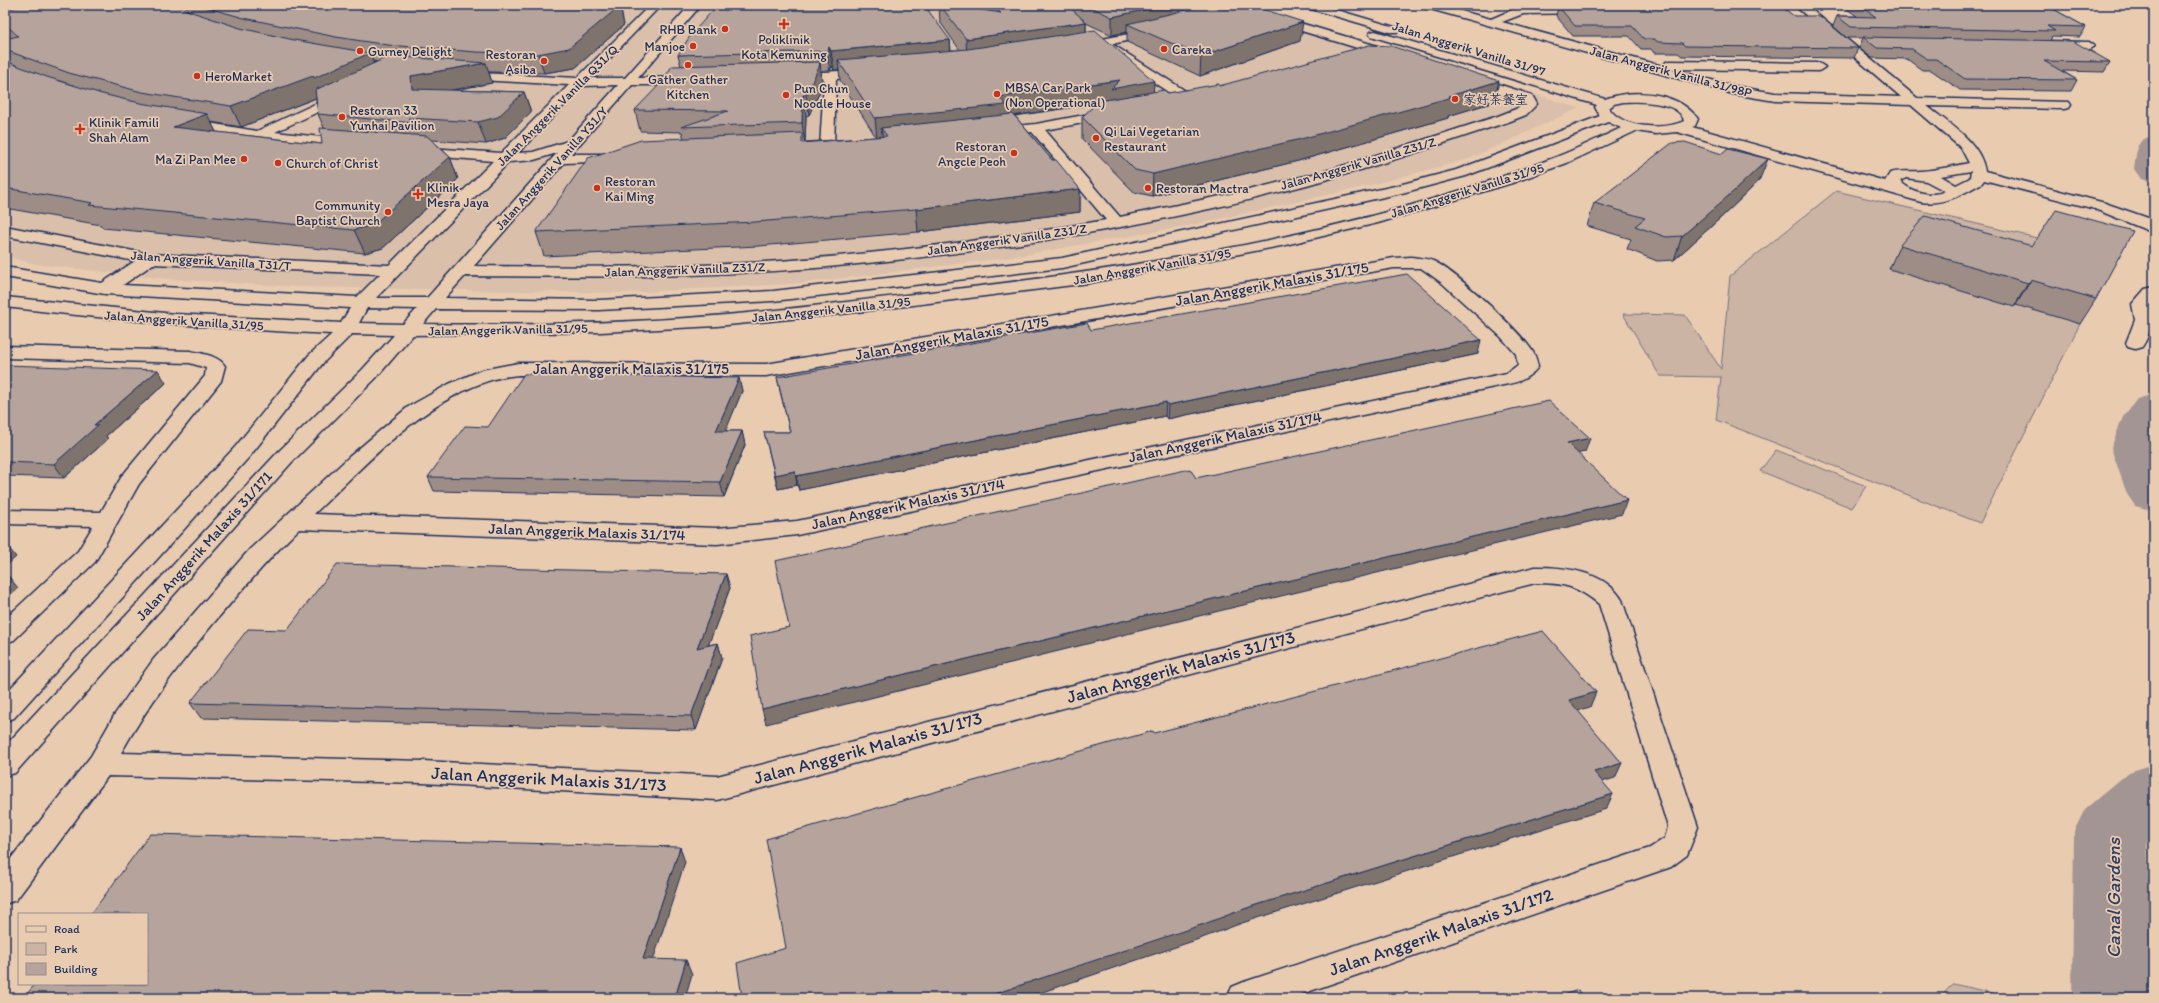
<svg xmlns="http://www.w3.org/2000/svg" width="2159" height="1003" viewBox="0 0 2159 1003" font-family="Itim,'LXGW WenKai TC',sans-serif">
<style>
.built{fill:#dabfaa}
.green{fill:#cbb4a4;stroke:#737281}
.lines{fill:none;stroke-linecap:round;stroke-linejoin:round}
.river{fill:#a29594;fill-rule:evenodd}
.minor-casing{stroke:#1b2f5e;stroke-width:3}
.minor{fill:#e9cbb0;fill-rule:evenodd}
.wall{fill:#9d8d86;stroke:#1b2f5e;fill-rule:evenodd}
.shaded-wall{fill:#7f736d;stroke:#1b2f5e}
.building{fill:#b6a49c;stroke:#1b2f5e}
.poi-dot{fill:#c8321e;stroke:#e9cbb0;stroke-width:1.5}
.labels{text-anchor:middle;stroke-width:3.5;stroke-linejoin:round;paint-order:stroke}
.far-poi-label{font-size:13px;fill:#1b2f5e;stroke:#e9cbb0;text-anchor:start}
.far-street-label{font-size:13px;fill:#1b2f5e;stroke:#e9cbb0}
.street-label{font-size:15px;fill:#1b2f5e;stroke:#e9cbb0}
.near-street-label{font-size:18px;fill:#1b2f5e;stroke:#e9cbb0}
.near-water-label{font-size:19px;font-style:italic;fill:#2f3e66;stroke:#e9cbb0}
</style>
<rect width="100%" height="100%" fill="#e9cbb0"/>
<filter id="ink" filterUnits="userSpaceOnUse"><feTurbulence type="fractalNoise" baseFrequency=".025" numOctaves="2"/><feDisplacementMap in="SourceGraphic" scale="8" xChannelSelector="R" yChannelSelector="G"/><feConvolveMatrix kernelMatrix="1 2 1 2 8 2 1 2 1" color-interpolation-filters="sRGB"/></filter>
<g filter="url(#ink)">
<!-- built -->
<path class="built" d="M5,5H583L628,8L710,9L844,5H1252L1579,108L1469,159L1359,188L1192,225L1005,258L804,283L625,293L298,287L167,279L35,264L5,256Z"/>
<!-- green -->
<path class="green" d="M1836,191L2114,256L1980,523L1716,420L1721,377L1660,376L1623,314L1685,315L1721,369L1730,276Z
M1776,450L1866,486L1852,508L1760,471Z
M1953,984L2015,998H1939Z"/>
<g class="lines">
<!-- river -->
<path class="river" d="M2154,137V182L2141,179L2134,169L2137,147L2142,140Z
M2154,394V511L2135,506L2127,494L2111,448L2123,417L2137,399Z
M2154,764V836L2147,843L2154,998H2072L2074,831L2085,809L2129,772Z"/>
<defs>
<path id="minor" d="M650,5H661L591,78H625L690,5H701L638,78L691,77L697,81L691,85H632L571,154H617L622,155L624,158L622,161L564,163L474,266C576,267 678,268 780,261C889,253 998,239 1106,220L1032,132L997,136L990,132L997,128L1036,124L1111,110L1118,114L1116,117L1045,130L1120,217L1249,190L1333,169L1498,116L1516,109L1523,103L1522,101L1465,82L1463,79L1465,76H1473L1532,95L1537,104L1526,115L1508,122C1454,139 1400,159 1346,174C1184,221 1016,249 848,265C721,278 593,277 465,276L445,298L599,300L773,291L1062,258L1395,186L1456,170L1600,116L1595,107L1597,105L1371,36L1369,34L1371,32L1375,31L1605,99C1634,88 1679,92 1698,119L1695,126L1692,127L1885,181L1890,173C1901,170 1910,172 1921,171C1937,170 1953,166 1969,163L1961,148L1911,105L1775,101L1733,94L1423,7L1422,5H1439L1491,19L1512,10L1523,8H1587L1591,9L1593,11L1591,13L1523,14L1502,22L1666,67L1664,65L1666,62L1670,61L1819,63L1825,67L1819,71L1670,69L1734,86L1775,93L1901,97L1794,5H1806L1917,98L2069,102L2071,105L2069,108L2064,109L1927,106C1949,124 1980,141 1985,171L2105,203L2148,218L2154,221V233L2095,209L1984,180L1982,183C1961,195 1945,205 1921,202L1677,132L1656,134L1636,131L1567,163L1512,183L1378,223L1281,246L1089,283L841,314L717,326L601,332L413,335L376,378L292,462L15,773L5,776V746L278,452L362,370L394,335L352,334L323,363L250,456L14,718L5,721V694L236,446L309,355L332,334C222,329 114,320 5,307V297L175,314L341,323L350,308L105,294L5,277V267L102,283L135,261L5,236V226L149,254L389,265L493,161L416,155L411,154L409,151L411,148L416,147L501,153L569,85L462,79L458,78L456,75L458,72L577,78ZM618,85L568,141L533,152L518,153L583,86ZM1623,102C1638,101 1680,101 1684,121C1664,130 1622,129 1609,108L1614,104ZM1608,122L1621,128C1597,139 1573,151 1548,160C1352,235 1138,268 931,292C870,299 809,307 748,313C640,323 531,326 423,324L436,309L599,310L773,301L1062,268L1402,193L1466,176ZM557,153L427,298H376L509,162L534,160ZM1971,171L1970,178L1956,185L1941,176ZM1906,178L1926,181L1945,191C1932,198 1910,192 1900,181ZM153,264L380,274L357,297L123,285ZM367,308L417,309L403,324L359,323Z
M902,5H938C934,10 894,14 889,9L891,7Z
M1222,5H1239L1398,52L1400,55L1394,59L1390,58L1223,7Z
M1303,5H1320L1398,28L1400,30L1398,32H1390L1304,7Z
M1156,29L1160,30L1162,32L1160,34L1112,44L1195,97L1197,100L1195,103H1185L1104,50L1103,46L1080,51L1074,47L1080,43Z
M2051,41L2088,42L2094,46L2088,50L2047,48L2045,45Z
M869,69L873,70L875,73L873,76L836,79L834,148L827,152L822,151L820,148L824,80L792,82L786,78L792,74Z
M345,90L351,94L350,97L275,132L357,141L359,144L357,147L352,148L259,139L184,127L177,123L184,119L257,131Z
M1411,257C1418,258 1426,258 1433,261C1454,270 1521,332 1533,352C1536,357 1537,362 1538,367C1532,375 1522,381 1513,383L797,535L717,544L299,529C270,557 244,588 217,619C181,662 148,704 121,753L423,761L717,776L1535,567C1565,567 1605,571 1622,600L1698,827L1687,855L1671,867L1290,998H1227L1232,987L1244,982L1650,848L1665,838L1668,827L1599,604C1577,586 1564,583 1535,583L717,800L423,783L108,776L16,900L5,904V866L91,756L115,714L153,660L250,549L349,457L408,407L449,384L482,370L518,363L766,364L1394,258ZM1394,268H1421L1442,283L1501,337L1516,354L1518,365L1507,373L797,521L717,528L314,514C365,465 423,400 494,379C501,377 510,376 518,375L766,376Z
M2154,287V300L2150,305C2153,320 2151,334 2142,347L2135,349L2128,347L2126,343L2135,320L2132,304L2145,289Z
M5,346L190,351C202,354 218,355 225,366L221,381L139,484L95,562L14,640L5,643V619L78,551L93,526L5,524V510L101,512L122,476L205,376L206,368L190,363L5,358Z"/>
</defs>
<!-- minor casing -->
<use href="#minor" class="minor-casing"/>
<!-- minor -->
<use href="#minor" class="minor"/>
</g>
<!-- wall -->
<path class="wall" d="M185,5H599L620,6L624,25L575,68L544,73L489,72L492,83L454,90L524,92L531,112L505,138L486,144L432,140L450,157L458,179L383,248L365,253L103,228L101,225L5,208V39L10,38L5,32V11L188,10ZM373,61L377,62L373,63ZM316,98L318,114L324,128L322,144L216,132L211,122L241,127Z
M939,5H950L970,8L966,5H1194L1193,8L1300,41L1200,76L1127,42V32L1112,35L1086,23V31L1153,92L1168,93L1219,86L1499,81L1494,102L1448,116V118L1298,161L1152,196L1134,192L1082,139V117L1096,104L1015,116L1052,160L1080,189V212L918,232L759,246L544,256L536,232L684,139L682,132L640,131L635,110L681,66L678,55L950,40L951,50H960L940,22ZM832,66L834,70H839L840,80L876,137L805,142L806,116L809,115L822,87V82L821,71H830Z
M1547,5H1767V6L1794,16L1858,48L1854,58L1682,56L1678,53H1654L1651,49H1641L1629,36H1573L1556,16L1558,7H1549Z
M1841,5H2046L2086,27L2080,37L2052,36L2050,41L2110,62L2104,72L2062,71L2077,80L2071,91L1960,90L1931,70H1922L1907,59L1872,58L1859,48L1863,38H1847L1833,26L1837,16H1857Z
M1759,181L1726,213L1674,260L1657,261L1627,249L1631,239L1587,226L1594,203Z
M1900,245L2032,246L2096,299L2080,324L2016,305L2014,307L1889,269Z
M1091,330L1478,354L1167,419L1165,416L799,490L797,485L778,489L764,432H790L780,391L777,377Z
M5,365L166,383L106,436L108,439L64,478L5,476Z
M739,378L742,391L725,431H742L745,445L724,497L434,491L428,477L488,427Z
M726,574L730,588L708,645L718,643L722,658L696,730L201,718L190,703L287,630Z"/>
<!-- shaded-wall -->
<path class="shaded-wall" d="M1166,5H1194L1193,17L1127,24V32L1112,35V17Z
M620,6L624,25L575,68L544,73L538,54Z
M1086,22V40L967,58L966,39Z
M1303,22L1300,41L1200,76L1201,56Z
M950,40L951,60H838L839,70H834L831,51Z
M829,47L832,66L830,71L827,51Z
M370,53L377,73L321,96L241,127L231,106Z
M820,62L822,82V87L809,115L806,95Z
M486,63L492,83L418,96L412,89L411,76Z
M1120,80L1154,81L1153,101H1111L1006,117L881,128L883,138L877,139L875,118L999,97Z
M1499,81L1494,102L1448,116V118L1298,161L1152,196L1153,174L1449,96Z
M524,92L531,112L505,138L486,144L478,122Z
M803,95L806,116L805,144L802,123Z
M207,114L218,136L173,127Z
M450,157L458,179L383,248L365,253L354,230Z
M1768,159L1759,181L1726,213L1674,260L1682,236Z
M1080,189V212L918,232L916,209Z
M2031,280L2016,305L2014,307L2028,283Z
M1481,340L1478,354L1167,419L1168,405Z
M158,370L166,383L106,436L108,439L64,478L54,464L94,425Z
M739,378L742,391L720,445L716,431Z
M1166,402L1165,416L799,490L796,476Z
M742,431L745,445L724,497L720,482Z
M1590,438L1585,452L1562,457L1567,443Z
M795,471L797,485L778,489L775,475Z
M1627,500L1622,514L1227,609L766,724L762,709L1229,595Z
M5,543L16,557L5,567Z
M6,573L18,588L5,599V574Z
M726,574L730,588L702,662L697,648Z
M718,643L722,658L696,730L691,716Z
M1596,692L1590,707L1563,714L1569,700Z
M1622,763L1615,778L1588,786L1594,772Z
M1613,794L1606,809L1242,923L1202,938L1025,998H982L1244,909Z
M680,847L685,862L649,973L643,959Z
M686,960L692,974L685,998H675Z"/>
<!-- building -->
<path class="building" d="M27,5H129L130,6L135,5H176L189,11L240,28L294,40L370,53L314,78L313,76L231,106L142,92L69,73L5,50V39L18,36L5,24V11L12,8Z
M199,5H599L620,6L569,48L538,54L476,52L388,45L336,37L244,18L201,6Z
M767,5H924L950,40L831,51L829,47L827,51L678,55L690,36L712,11L727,7Z
M940,5H950L1001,13L990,5H1067L1086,22L966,39Z
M1086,5H1166L1112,17Z
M1207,5H1209L1218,8L1231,5L1253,6L1303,22L1201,56L1127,24Z
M1773,5H1779L1794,16H1820L1858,48L1685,46L1682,43L1658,42L1654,39H1644L1632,26H1575L1558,6H1773Z
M1859,5H2046L2086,27L2047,26L2055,31L1851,27L1837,16L1876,17Z
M1095,30L1154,81L1111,89L1120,80L999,97L1006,105L875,118L838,60L968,49Z
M1863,37L2073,41L2110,62L2044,61L2077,80L1965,79L1936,59H1927L1912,49L1877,48Z
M1369,45L1391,46L1499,81L1449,96L1452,97L1301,139L1153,174L1135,170L1082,117L1099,101L1164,90L1168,93L1219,84V86Z
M390,56L486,63L411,76L412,89L524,92L498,117L478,122L408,118L413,123L318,114L315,90Z
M5,61L47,77L102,94L140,103L207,114L173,127L322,144L320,128L427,136L450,157L373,225L354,230L89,205L93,203L5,188Z
M820,62L819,67L806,95H803L802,123L681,127L728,111L635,110L661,83L672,66Z
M1013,114L1052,160H1056L1080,189L916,209L755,222L536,232L588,158L641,140L802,133V143L887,136L881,128Z
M1685,142L1722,154L1728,149L1768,159L1734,191L1682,236L1666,237L1635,226L1645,218L1594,203L1672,143Z
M2056,210L2133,231L2096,299L2031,280L2028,283L1900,245L1925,216L2032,246Z
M1407,274L1481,340L1168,405L1166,402L796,476L795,471L775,475L764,432H790L777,377L1087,323L1091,330Z
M5,365L158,370L94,425H98L54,464L5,462Z
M524,374L739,378L716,431H742L720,482L428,477L465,426L488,427Z
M1549,401L1590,438L1567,443L1627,500L1229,595L762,709L750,636L789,627L775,561L1190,469L1196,478Z
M337,564L726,574L697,648L718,643L691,716L190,703L248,629L287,630Z
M1543,631L1596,692L1569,700L1622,763L1594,772L1613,794L1244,909L1204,924L982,998H742L737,963L786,948L766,839L1153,731L1154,733L1225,715Z
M150,834L680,847L643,959L686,960L675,998H24L35,984H147V914H91Z
M1578,990L1583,998H1554Z"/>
</g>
<!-- markers -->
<g class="poi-dot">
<path d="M782 18h4v4h4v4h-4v4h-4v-4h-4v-4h4z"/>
<circle cx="725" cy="29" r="4"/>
<circle cx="693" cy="46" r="4"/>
<circle cx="1164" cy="49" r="4"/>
<circle cx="360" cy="51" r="4"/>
<circle cx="544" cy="61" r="4"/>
<circle cx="688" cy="65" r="4"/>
<circle cx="197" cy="76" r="4"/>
<circle cx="997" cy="94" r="4"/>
<circle cx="786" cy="95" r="4"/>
<circle cx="1455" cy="99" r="4"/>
<circle cx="342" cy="117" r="4"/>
<path d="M78 123h4v4h4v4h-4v4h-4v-4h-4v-4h4z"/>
<circle cx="1096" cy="138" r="4"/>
<circle cx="1014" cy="153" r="4"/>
<circle cx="244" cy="159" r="4"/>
<circle cx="278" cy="163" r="4"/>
<circle cx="597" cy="188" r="4"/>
<circle cx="1148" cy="188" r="4"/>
<path d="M416 188h4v4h4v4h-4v4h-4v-4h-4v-4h4z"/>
<circle cx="388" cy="212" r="4"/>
</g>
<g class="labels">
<!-- far-poi labels -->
<g class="far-poi-label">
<text x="717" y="34" text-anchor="end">RHB Bank</text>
<text x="784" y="44" text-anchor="middle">Poliklinik<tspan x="784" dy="15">Kota Kemuning</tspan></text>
<text x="685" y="51" text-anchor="end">Manjoe</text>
<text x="1172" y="54">Careka</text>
<text x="368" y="56">Gurney Delight</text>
<text x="536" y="59" text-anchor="end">Restoran<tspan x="536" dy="15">Asiba</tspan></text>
<text x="205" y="81">HeroMarket</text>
<text x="688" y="84" text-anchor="middle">Gather Gather<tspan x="688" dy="15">Kitchen</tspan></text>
<text x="1005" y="92">MBSA Car Park<tspan x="1005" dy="15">(Non Operational)</tspan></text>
<text x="794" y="93">Pun Chun<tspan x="794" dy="15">Noodle House</tspan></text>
<text x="1463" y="104">家好茶餐室</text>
<text x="350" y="115">Restoran 33<tspan x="350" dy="15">Yunhai Pavilion</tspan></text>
<text x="89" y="127">Klinik Famili<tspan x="89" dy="15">Shah Alam</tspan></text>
<text x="1104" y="136">Qi Lai Vegetarian<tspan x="1104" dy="15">Restaurant</tspan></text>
<text x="1006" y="151" text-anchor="end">Restoran<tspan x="1006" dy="15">Angcle Peoh</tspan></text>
<text x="236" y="164" text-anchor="end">Ma Zi Pan Mee</text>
<text x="286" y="168">Church of Christ</text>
<text x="605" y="186">Restoran<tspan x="605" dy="15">Kai Ming</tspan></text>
<text x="427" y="192">Klinik<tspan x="427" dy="15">Mesra Jaya</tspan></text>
<text x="1156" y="193">Restoran Mactra</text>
<text x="380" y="210" text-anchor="end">Community<tspan x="380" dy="15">Baptist Church</tspan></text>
</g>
<!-- far-street labels -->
<g class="far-street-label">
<text transform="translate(1469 48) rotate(17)" y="5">Jalan Anggerik Vanilla 31/97</text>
<text transform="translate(1671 71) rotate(15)" y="5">Jalan Anggerik Vanilla 31/98P</text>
<text transform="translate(557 105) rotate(-45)" y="5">Jalan Anggerik Vanilla Q31/Q</text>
<text transform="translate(1358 163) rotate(-16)" y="5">Jalan Anggerik Vanilla Z31/Z</text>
<text transform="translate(551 168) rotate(-48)" y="5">Jalan Anggerik Vanilla Y31/Y</text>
<text transform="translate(1467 190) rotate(-17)" y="5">Jalan Anggerik Vanilla 31/95</text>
<text transform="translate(1007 239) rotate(-8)" y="5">Jalan Anggerik Vanilla Z31/Z</text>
<text transform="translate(211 260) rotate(4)" y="5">Jalan Anggerik Vanilla T31/T</text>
<text transform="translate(1152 266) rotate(-10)" y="5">Jalan Anggerik Vanilla 31/95</text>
<text transform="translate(685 269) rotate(-2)" y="5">Jalan Anggerik Vanilla Z31/Z</text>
<text transform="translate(831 309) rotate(-6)" y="5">Jalan Anggerik Vanilla 31/95</text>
<text transform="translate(184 320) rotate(4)" y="5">Jalan Anggerik Vanilla 31/95</text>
<text transform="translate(508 329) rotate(-1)" y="5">Jalan Anggerik Vanilla 31/95</text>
</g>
<!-- street labels -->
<g class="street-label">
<text transform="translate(1272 284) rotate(-10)" y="5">Jalan Anggerik Malaxis 31/175</text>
<text transform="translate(952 338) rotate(-10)" y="5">Jalan Anggerik Malaxis 31/175</text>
<text x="631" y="374">Jalan Anggerik Malaxis 31/175</text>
<text transform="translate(1225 437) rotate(-12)" y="5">Jalan Anggerik Malaxis 31/174</text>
<text transform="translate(908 504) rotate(-12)" y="5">Jalan Anggerik Malaxis 31/174</text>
<text transform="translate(587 532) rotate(2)" y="5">Jalan Anggerik Malaxis 31/174</text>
<text transform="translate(204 546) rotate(-48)" y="5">Jalan Anggerik Malaxis 31/171</text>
</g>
<!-- near-street labels -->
<g class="near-street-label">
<text transform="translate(1181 667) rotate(-15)" y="6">Jalan Anggerik Malaxis 31/173</text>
<text transform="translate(868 748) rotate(-15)" y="6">Jalan Anggerik Malaxis 31/173</text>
<text transform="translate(549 779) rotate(3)" y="6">Jalan Anggerik Malaxis 31/173</text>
<text transform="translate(1441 932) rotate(-19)" y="6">Jalan Anggerik Malaxis 31/172</text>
</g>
<!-- near-water labels -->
<g class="near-water-label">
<text transform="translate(2113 898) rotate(-90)" y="7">Canal Gardens</text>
</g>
</g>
<!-- margin -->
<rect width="2159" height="1003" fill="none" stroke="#e9cbb0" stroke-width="20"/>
<rect x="10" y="10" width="2139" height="983" fill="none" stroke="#1b2f5e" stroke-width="1.5" filter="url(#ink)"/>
<!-- legend -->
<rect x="18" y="913" width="130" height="72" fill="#e9cbb0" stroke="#978d8f"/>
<rect x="26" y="926" width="20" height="6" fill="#e9cbb0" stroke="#978d8f"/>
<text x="54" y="933" font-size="12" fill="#1b2f5e">Road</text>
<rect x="26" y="943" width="20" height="12" fill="#cbb4a4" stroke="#978d8f"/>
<text x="54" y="953" font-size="12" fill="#1b2f5e">Park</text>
<rect x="26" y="963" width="20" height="12" fill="#b6a49c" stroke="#978d8f"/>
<text x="54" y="973" font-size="12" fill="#1b2f5e">Building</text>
</svg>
